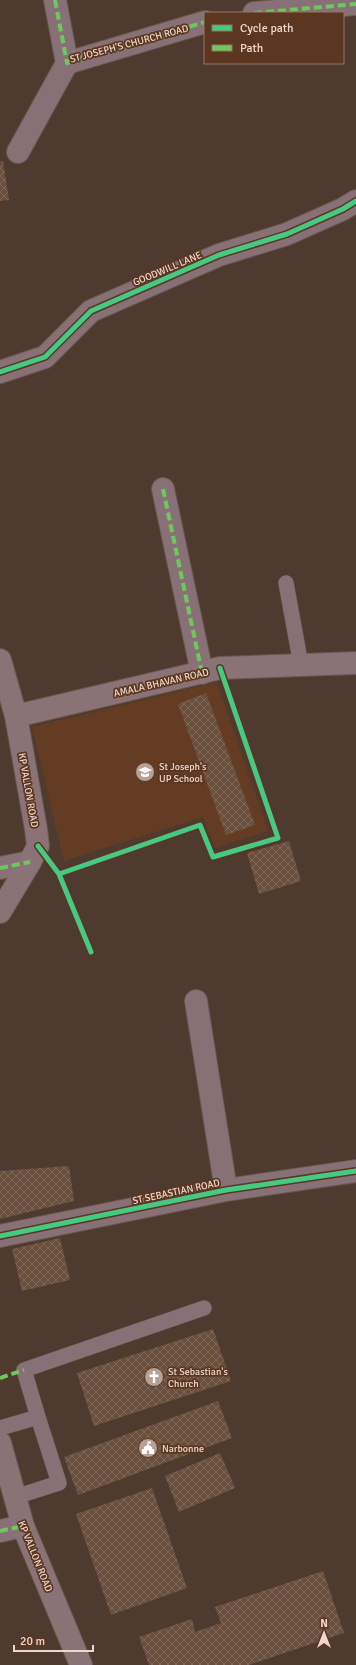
<svg xmlns="http://www.w3.org/2000/svg" width="356" height="1665" viewBox="0 0 356 1665" font-family="Signika,sans-serif">
<style>
.built{fill:#643c24}
.building{fill:url(#building-cross-hatch)}
.lines{fill:none;stroke-linecap:round;stroke-linejoin:round}
.lane-casing{stroke:#69574d;stroke-width:16}
.street-casing{stroke:#69574d;stroke-width:24}
.secondary-casing{stroke:#69574d;stroke-width:24}
.lane{stroke:#887176;stroke-width:15}
.street{stroke:#887176;stroke-width:22}
.secondary{stroke:#8b7276;stroke-width:22}
.quiet{stroke:#6dc95d;stroke-width:4;stroke-dasharray:8 4;stroke-linecap:butt}
.cycleway-casing{stroke:#5b3621;stroke-width:8}
.cycleway{stroke:#46c982;stroke-width:5}
.labels{text-anchor:middle;stroke-width:3.5;stroke-linejoin:round;paint-order:stroke}
.street-label{font-size:10px;fill:#efd8cb;stroke:#5b3621}
.poi-label{font-size:10px;fill:#efd8cb;stroke:#5b3621;text-anchor:start}
</style>
<defs>
<pattern id="building-cross-hatch" width="8" height="8" patternUnits="userSpaceOnUse"><rect width="8" height="8" fill="#6a4f3d"/><path d="M0 0l8 8M0 8l8-8" fill="none" stroke="#806858"/></pattern>
</defs>
<rect width="100%" height="100%" fill="#4e3a2e"/>
<!-- built -->
<path class="built" d="M217,682L268,831L215,848L203,817L64,861L32,727Z"/>
<!-- building -->
<path class="building" d="M3,161L9,200L0,201V162Z
M206,693L255,825L226,835L178,704Z
M289,841L301,881L259,894L247,853Z
M69,1166L74,1201L0,1219V1171Z
M60,1238L70,1280L22,1291L12,1249Z
M213,1329L231,1381L94,1426L77,1373Z
M218,1401L232,1438L78,1495L64,1457Z
M220,1453L235,1488L179,1512L165,1476Z
M152,1488L187,1588L111,1615L76,1514Z
M323,1571L344,1633L249,1665H149L139,1637L192,1619L195,1632L221,1623L215,1607Z"/>
<g class="lines">
<defs>
<path id="lane" d="M286,583L301,665
M0,1428L38,1417L24,1370L204,1308
M15,1497L59,1483L38,1417"/>
<path id="street" d="M55,0L67,63L205,22
M254,13L356,4
M18,152L67,63
M0,372L45,357L91,311L219,255L287,234L343,209L356,201
M163,489L202,673
M0,868L30,862
M196,1001L226,1190
M0,1236L226,1190L356,1171
M0,1531L23,1526"/>
<path id="secondary" d="M0,660L16,716L36,829L38,846L30,862L0,912
M16,716L220,668L356,663
M0,1443L23,1526L81,1665"/>
</defs>
<!-- lane casing -->
<use href="#lane" class="lane-casing"/>
<!-- street casing -->
<use href="#street" class="street-casing"/>
<!-- secondary casing -->
<use href="#secondary" class="secondary-casing"/>
<!-- lane -->
<use href="#lane" class="lane"/>
<!-- street -->
<use href="#street" class="street"/>
<!-- secondary -->
<use href="#secondary" class="secondary"/>
<!-- quiet -->
<path class="quiet" d="M55,0L67,63L205,22
M254,13L356,4
M163,489L202,673
M0,868L30,862
M0,1378L24,1370
M0,1531L23,1526"/>
<defs>
<path id="cycleway" d="M0,372L45,357L91,311L219,255L287,234L343,209L356,201
M38,846L59,874L91,952
M59,874L200,825L213,857L278,838L220,668
M0,1236L226,1190L356,1171"/>
</defs>
<!-- cycleway casing -->
<use href="#cycleway" class="cycleway-casing"/>
<!-- cycleway -->
<use href="#cycleway" class="cycleway"/>
</g>
<!-- icons -->
<defs>
<symbol id="school-disc" viewBox="-11 -11 22 22"><circle r="9.5" fill="#b7a194" stroke="#5b3621"/><path d="M0-5L7-2L0 1L-7-2ZM-4 1L0 2.5L4 1V4Q0 6-4 4Z" fill="#fff"/></symbol>
<symbol id="church-disc" viewBox="-11 -11 22 22"><circle r="9.5" fill="#b7a194" stroke="#5b3621"/><path d="M-1.2-6h2.4v3.5h3.3v2.4h-3.3V6h-2.4V-.1h-3.3v-2.4h3.3Z" fill="#fff"/></symbol>
<symbol id="civic-disc" viewBox="-11 -11 22 22"><circle r="9.5" fill="#b7a194" stroke="#5b3621"/><path d="M-.6-6.5H3V-4.5H.6V-3L4-1V1h2V6H-6V1h2V-1L-.6-3ZM-1.2 2.5V6h2.4V2.5Z" fill="#fff"/></symbol>
</defs>
<g fill-rule="evenodd">
<use href="#school-disc" x="134" y="761" width="22" height="22"/>
<use href="#church-disc" x="143" y="1366" width="22" height="22"/>
<use href="#civic-disc" x="137" y="1437" width="22" height="22"/>
</g>
<g class="labels">
<!-- street labels -->
<g class="street-label">
<text transform="translate(129 43) rotate(-15)" y="4">ST JOSEPH'S CHURCH ROAD</text>
<text transform="translate(167 268) rotate(-23)" y="4">GOODWILL LANE</text>
<text transform="translate(161 682) rotate(-13)" y="4">AMALA BHAVAN ROAD</text>
<text transform="translate(29 790) rotate(80)" y="4">KP VALLON ROAD</text>
<text transform="translate(176 1191) rotate(-12)" y="4">ST SEBASTIAN ROAD</text>
<text transform="translate(36 1556) rotate(68)" y="4">KP VALLON ROAD</text>
</g>
<!-- poi labels -->
<g class="poi-label">
<text x="159" y="770">St Joseph's<tspan x="159" dy="12">UP School</tspan></text>
<text x="168" y="1375">St Sebastian's<tspan x="168" dy="12">Church</tspan></text>
<text x="162" y="1452">Narbonne</text>
</g>
</g>
<!-- legend -->
<rect x="204" y="12" width="140" height="52" fill="#5b3621" stroke="#967765"/>
<rect x="212" y="25" width="20" height="6" fill="#46c982" stroke="#967765"/>
<text x="240" y="32" font-size="12" fill="#efd8cb">Cycle path</text>
<rect x="212" y="45" width="20" height="6" fill="#6dc95d" stroke="#967765"/>
<text x="240" y="52" font-size="12" fill="#efd8cb">Path</text>
<!-- north arrow -->
<g transform="translate(324 1633)" stroke="#5b3621" stroke-width="3" paint-order="stroke">
<path d="M0-3L7 15L0 10L-7 15Z" fill="#efd8cb"/>
<text y="-6" font-size="11" font-weight="bold" text-anchor="middle" fill="#efd8cb">N</text>
</g>
<!-- scale -->
<path d="M14 1645v6h79v-6" fill="none" stroke="#efd8cb" stroke-width="2"/>
<text x="20" y="1645" font-size="12" fill="#efd8cb" stroke="#5b3621" stroke-width="3" paint-order="stroke">20 m</text>
</svg>
